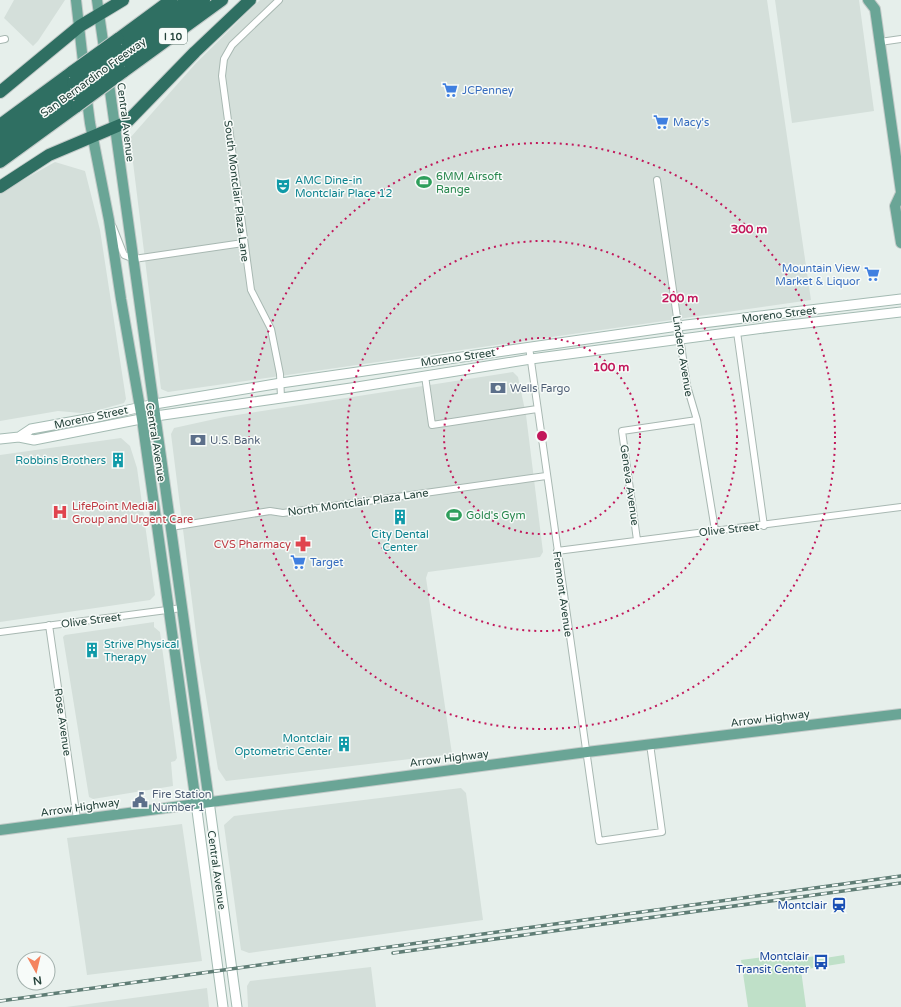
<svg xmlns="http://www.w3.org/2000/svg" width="901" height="1007" viewBox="0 0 901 1007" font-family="'Varela Round',sans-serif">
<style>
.built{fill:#d4dfda}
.green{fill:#bfe0c8}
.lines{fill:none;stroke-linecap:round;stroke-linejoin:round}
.street-casing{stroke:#a8b8b2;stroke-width:8}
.secondary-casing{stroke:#a4bbb3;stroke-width:11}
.primary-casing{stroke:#c2cac8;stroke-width:12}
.highway-casing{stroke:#c2cac8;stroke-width:14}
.street{stroke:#fff;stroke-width:6}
.secondary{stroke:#fff;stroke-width:9}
.primary{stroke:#6aa596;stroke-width:10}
.highway{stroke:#2f6f62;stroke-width:12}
.rail-casing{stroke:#5f7d75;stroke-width:3.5}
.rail{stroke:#f7fbf9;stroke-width:2;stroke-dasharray:6;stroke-linecap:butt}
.highway-bridge-casing{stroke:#c2cac8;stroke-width:14;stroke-linecap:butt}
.highway-bridge{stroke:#2f6f62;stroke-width:12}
.ring{fill:none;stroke:#c2185b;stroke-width:2;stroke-dasharray:2 4}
.labels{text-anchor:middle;stroke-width:3;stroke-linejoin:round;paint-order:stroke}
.shield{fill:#f7fbf9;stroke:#637a73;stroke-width:1}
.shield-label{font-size:10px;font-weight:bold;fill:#24423a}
.street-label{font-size:11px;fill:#24423a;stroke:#f7fbf9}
.shop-label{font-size:11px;fill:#366cbe;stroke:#f7fbf9;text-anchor:start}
.leisure-label{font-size:11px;fill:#27864d;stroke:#f7fbf9;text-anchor:start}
.culture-label{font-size:11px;fill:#0d838f;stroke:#f7fbf9;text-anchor:start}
.service-label{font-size:11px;fill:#4e5e75;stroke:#f7fbf9;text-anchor:start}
.health-label{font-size:11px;fill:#be3a42;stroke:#f7fbf9;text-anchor:start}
.transit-label{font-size:11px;fill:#164399;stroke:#f7fbf9;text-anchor:end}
.centre{fill:#c2185b;stroke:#f7fbf9;stroke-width:2}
.ring-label{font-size:12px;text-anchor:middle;font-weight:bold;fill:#c2185b;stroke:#f7fbf9;stroke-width:3;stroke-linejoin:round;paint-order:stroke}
</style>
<rect width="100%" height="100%" fill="#e6efeb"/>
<!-- built -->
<path class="built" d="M14,0H65L38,41L33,46L4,18Z
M260,0H767L811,300L168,392L161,389L130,138L196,63Z
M775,0H859L874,111L792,123Z
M55,162L85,171L100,230L126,399L124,403L95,411L81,413L58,411L0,421V193Z
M513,372L518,377L526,415L543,552L540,557L428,572L426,578L452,754L226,781L218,769L198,649L171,434L174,428L224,417Z
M121,438L130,446L137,468L155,595L150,600L0,622V455Z
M154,622V627L160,632L177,758L175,761L171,762L173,786L93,799L89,797L63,637L65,635Z
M461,788L466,793L483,920L249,953L241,950L224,825L234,816Z
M182,824L202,961L87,975L67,838Z
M371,967L376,1007H248L247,986L250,981Z
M207,988L209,1007H66Z"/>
<!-- green -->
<path class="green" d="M795,953L802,958L816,956L819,959L844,955L845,963L801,970L806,1007H748L741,960Z"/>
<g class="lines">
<defs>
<path id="street" d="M279,0L232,45L224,59L222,76L251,290L271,329L280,374L281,398
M0,40L5,39
M880,42L901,39
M657,180L687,386L697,420L715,530
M113,227L124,255L134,259L243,243
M737,332L764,526
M529,347L599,841L662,832L650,744
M425,376L432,425L537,409
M171,527L270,511L283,513L546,476
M637,540L622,431L697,420
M557,551L901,507
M49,625L77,819
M0,632L182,608"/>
<path id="secondary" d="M19,437L31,429L92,418L155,404L281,383L678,326L901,299
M0,439L19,437L34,440L156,416L351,388L531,359L772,327L901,312
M209,801L237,1007
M196,803L223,1007"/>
<path id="primary" d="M76,0L84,70
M97,0L105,55
M868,0L875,9L901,192
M108,77L209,801
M86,93L90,123L109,220L121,299L142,419L196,803
M901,193L895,206L901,243
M0,830L587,752L901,714"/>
<path id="highway" d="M118,39L171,0
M119,50L188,0
M121,61L204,0
M123,72L222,0
M0,92L80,26L123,0
M0,125L72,72
M0,137L73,83
M0,149L74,94
M0,162L77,106
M0,187L49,155L127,122L195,52L250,0"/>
</defs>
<!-- street casing -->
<use href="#street" class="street-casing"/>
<!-- secondary casing -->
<use href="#secondary" class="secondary-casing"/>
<!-- primary casing -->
<use href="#primary" class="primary-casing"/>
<!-- highway casing -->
<use href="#highway" class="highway-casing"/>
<!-- street -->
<use href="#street" class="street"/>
<!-- secondary -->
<use href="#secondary" class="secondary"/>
<!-- primary -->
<use href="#primary" class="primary"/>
<!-- highway -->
<use href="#highway" class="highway"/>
<defs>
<path id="rail" d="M393,953L901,883
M0,1001L901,876"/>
</defs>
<!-- rail casing -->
<use href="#rail" class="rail-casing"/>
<!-- rail -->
<use href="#rail" class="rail"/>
<defs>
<path id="highway-bridge" d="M72,72L118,39
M73,83L119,50
M74,94L121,61
M77,106L123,72"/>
</defs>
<!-- highway-bridge casing -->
<use href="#highway-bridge" class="highway-bridge-casing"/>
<!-- highway-bridge -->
<use href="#highway-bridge" class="highway-bridge"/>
</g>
<!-- distance rings -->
<g class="ring">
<circle cx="542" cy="436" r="98"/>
<circle cx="542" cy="436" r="195"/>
<circle cx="542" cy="436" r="293"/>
</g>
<!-- icons -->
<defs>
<symbol id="supermarket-bare" viewBox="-9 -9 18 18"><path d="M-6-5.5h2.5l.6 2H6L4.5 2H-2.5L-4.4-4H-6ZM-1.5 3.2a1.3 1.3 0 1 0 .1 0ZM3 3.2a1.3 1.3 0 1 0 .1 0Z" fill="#3f7fe0" stroke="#f7fbf9" stroke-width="2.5" paint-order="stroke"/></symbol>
<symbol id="stadium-bare" viewBox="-9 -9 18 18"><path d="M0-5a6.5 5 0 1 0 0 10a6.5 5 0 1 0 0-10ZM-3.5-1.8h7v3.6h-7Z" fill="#2e9e5b" stroke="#f7fbf9" stroke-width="2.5" paint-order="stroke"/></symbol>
<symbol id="theatre-bare" viewBox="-9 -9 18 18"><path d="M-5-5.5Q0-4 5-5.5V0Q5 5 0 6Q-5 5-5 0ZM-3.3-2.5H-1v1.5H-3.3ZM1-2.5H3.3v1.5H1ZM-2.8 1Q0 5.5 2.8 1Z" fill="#0f9aa8" stroke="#f7fbf9" stroke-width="2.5" paint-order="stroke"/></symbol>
<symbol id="bank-bare" viewBox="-9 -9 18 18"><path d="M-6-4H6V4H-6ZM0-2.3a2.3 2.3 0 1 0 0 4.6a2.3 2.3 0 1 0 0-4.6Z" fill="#5c6f8a" stroke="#f7fbf9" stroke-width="2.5" paint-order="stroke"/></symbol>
<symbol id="building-bare" viewBox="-9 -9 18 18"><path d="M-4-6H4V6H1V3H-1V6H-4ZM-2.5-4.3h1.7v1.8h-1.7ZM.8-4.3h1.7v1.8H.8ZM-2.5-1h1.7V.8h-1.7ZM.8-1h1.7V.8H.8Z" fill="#0f9aa8" stroke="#f7fbf9" stroke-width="2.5" paint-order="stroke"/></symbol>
<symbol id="hospital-bare" viewBox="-9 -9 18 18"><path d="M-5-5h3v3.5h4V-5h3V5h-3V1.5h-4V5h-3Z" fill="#e0444e" stroke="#f7fbf9" stroke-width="2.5" paint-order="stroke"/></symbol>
<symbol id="pharmacy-bare" viewBox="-9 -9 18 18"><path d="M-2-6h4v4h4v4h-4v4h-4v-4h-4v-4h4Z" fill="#e0444e" stroke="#f7fbf9" stroke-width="2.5" paint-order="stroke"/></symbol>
<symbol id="civic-bare" viewBox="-9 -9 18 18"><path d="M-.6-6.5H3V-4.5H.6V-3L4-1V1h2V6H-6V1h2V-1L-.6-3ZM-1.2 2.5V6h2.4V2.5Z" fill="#5c6f8a" stroke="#f7fbf9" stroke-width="2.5" paint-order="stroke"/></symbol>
<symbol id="station-bare" viewBox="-9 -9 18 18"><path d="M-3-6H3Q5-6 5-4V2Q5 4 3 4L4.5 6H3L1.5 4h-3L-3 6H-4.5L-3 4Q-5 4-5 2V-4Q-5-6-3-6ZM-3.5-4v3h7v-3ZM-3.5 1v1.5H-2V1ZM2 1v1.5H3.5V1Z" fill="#1a4fb4" stroke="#f7fbf9" stroke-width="2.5" paint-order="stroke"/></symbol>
<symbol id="bus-bare" viewBox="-9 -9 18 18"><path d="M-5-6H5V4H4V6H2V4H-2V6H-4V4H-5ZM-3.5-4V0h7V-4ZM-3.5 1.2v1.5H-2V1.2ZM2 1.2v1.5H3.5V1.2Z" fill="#1a4fb4" stroke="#f7fbf9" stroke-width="2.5" paint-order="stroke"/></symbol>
</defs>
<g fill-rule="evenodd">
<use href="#supermarket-bare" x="439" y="79" width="22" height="22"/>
<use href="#supermarket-bare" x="650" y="111" width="22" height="22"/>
<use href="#stadium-bare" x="413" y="171" width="22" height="22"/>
<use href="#theatre-bare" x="272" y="175" width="22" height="22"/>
<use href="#supermarket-bare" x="861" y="263" width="22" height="22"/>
<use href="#bank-bare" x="487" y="377" width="22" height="22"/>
<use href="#bank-bare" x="187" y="429" width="22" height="22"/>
<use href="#building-bare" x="107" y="449" width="22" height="22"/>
<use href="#hospital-bare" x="49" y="501" width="22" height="22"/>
<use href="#stadium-bare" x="443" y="504" width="22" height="22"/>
<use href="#building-bare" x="389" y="506" width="22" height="22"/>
<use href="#pharmacy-bare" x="292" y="533" width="22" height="22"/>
<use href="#supermarket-bare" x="287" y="551" width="22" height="22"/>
<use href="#building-bare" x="81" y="639" width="22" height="22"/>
<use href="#building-bare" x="333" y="733" width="22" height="22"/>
<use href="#civic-bare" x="129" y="789" width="22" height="22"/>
<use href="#station-bare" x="828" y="894" width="22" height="22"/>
<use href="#bus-bare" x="810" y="951" width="22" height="22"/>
</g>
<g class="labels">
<!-- shield labels -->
<rect class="shield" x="159" y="28" width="28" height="16" rx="3"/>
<g class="shield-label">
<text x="173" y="40">I 10</text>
</g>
<!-- street labels -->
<g class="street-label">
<text transform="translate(93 77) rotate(-36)" y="4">San Bernardino Freeway</text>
<text transform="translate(126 122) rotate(83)" y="4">Central Avenue</text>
<text transform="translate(237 191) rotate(83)" y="4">South Montclair Plaza Lane</text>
<text transform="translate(779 314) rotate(-7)" y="4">Moreno Street</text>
<text transform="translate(683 356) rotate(81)" y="4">Lindero Avenue</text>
<text transform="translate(458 357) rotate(-8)" y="4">Moreno Street</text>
<text transform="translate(91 417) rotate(-12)" y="4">Moreno Street</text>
<text transform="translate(156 442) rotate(81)" y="4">Central Avenue</text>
<text transform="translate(630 485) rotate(82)" y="4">Geneva Avenue</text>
<text transform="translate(358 502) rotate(-8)" y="4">North Montclair Plaza Lane</text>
<text transform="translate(729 529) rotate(-6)" y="4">Olive Street</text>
<text transform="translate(563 594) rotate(82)" y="4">Fremont Avenue</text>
<text transform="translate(91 620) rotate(-7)" y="4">Olive Street</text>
<text transform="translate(770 718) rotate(-7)" y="4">Arrow Highway</text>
<text transform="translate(63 722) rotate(82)" y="4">Rose Avenue</text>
<text transform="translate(449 758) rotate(-7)" y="4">Arrow Highway</text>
<text transform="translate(80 807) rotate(-8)" y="4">Arrow Highway</text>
<text transform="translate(217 870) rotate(82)" y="4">Central Avenue</text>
</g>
<!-- shop labels -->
<g class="shop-label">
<text x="462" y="94">JCPenney</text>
<text x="673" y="126">Macy's</text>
<text x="860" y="272" text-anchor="end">Mountain View<tspan x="860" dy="13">Market &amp; Liquor</tspan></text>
<text x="310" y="566">Target</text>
</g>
<!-- leisure labels -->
<g class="leisure-label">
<text x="436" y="180">6MM Airsoft<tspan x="436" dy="13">Range</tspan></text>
<text x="466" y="519">Gold's Gym</text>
</g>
<!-- culture labels -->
<g class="culture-label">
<text x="295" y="184">AMC Dine-in<tspan x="295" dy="13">Montclair Place 12</tspan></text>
<text x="106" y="464" text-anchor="end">Robbins Brothers</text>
<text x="400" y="538" text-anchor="middle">City Dental<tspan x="400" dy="13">Center</tspan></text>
<text x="104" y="648">Strive Physical<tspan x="104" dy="13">Therapy</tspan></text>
<text x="332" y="742" text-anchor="end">Montclair<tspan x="332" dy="13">Optometric Center</tspan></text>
</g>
<!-- service labels -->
<g class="service-label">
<text x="510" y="392">Wells Fargo</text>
<text x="210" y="444">U.S. Bank</text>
<text x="152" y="798">Fire Station<tspan x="152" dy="13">Number 1</tspan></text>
</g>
<!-- health labels -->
<g class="health-label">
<text x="72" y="510">LifePoint Medial<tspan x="72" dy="13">Group and Urgent Care</tspan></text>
<text x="291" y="548" text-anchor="end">CVS Pharmacy</text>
</g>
<!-- transit labels -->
<g class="transit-label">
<text x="827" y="909">Montclair</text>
<text x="809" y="960">Montclair<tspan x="809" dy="13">Transit Center</tspan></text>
</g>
</g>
<circle cx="542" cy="436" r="6" class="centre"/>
<g class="ring-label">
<text x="749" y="233">300 m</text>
<text x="680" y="302">200 m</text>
<text x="611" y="371">100 m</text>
</g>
<!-- north arrow -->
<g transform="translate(36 971) rotate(172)"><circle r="19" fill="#f7fbf9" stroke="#a3b1ad"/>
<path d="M0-3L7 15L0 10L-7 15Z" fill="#f4845f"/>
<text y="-6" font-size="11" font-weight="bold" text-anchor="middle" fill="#24423a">N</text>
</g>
</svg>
